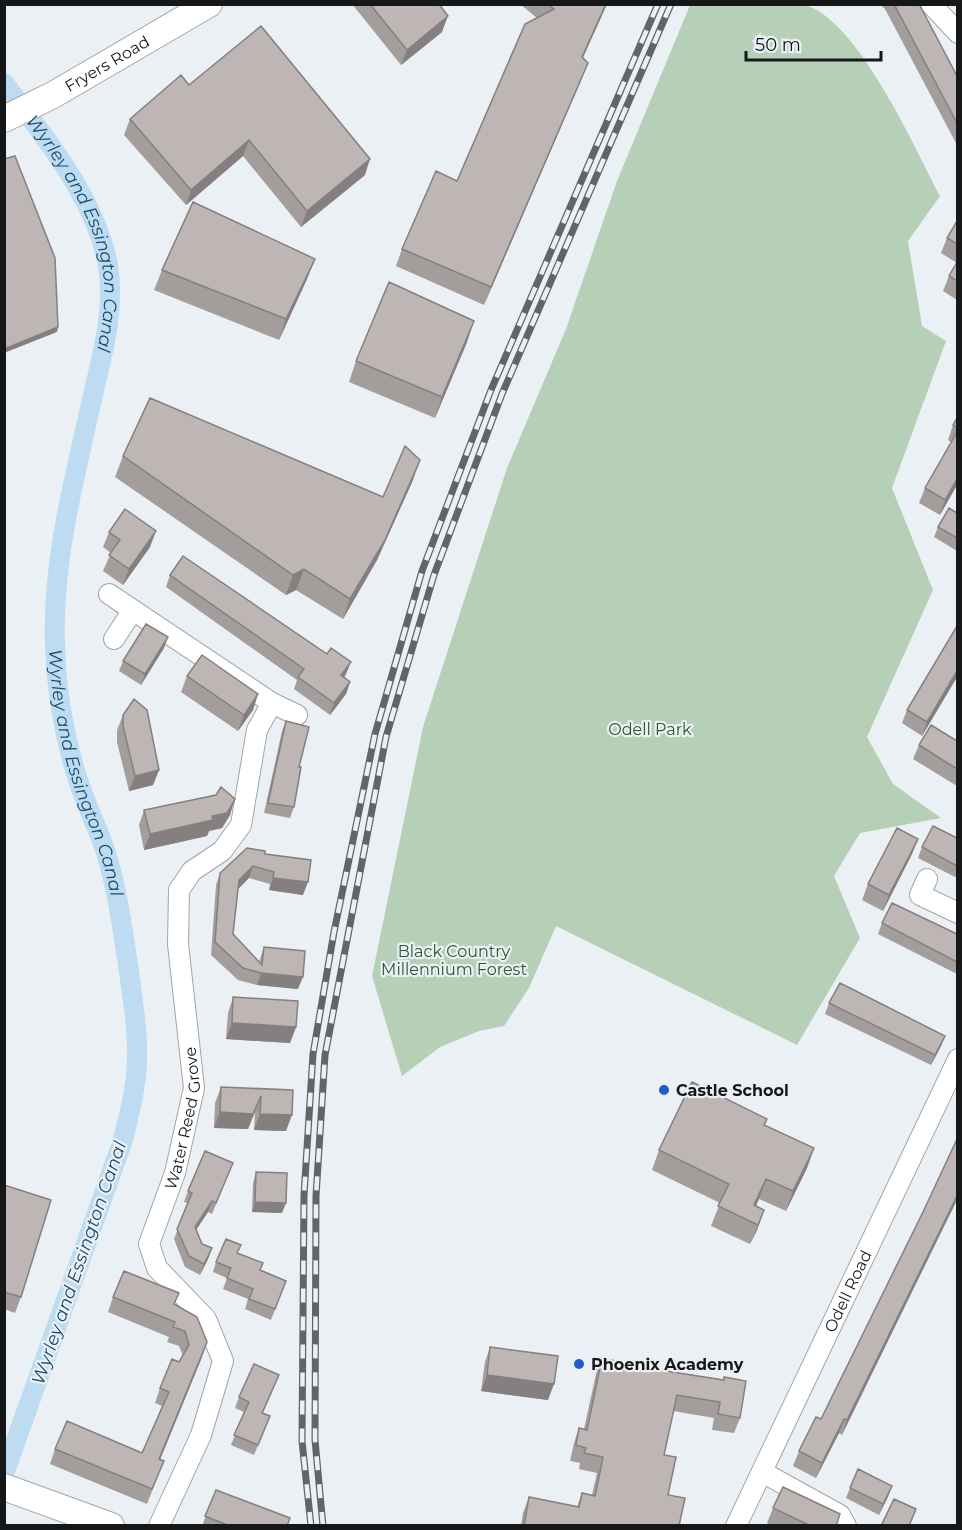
<svg xmlns="http://www.w3.org/2000/svg" width="962" height="1530" viewBox="0 0 962 1530" font-family="Montserrat,sans-serif">
<style>
.green{fill:#b6d0b8}
.lines{fill:none;stroke-linecap:round;stroke-linejoin:round}
.canal{stroke:#bddcf2;stroke-width:20}
.minor-casing{stroke:#a1a5aa;stroke-width:22}
.tertiary-casing{stroke:#a1a5aa;stroke-width:28}
.minor{stroke:#fff;stroke-width:20}
.tertiary{stroke:#fff;stroke-width:26}
.rail-casing{stroke:#626568;stroke-width:7}
.rail{stroke:#ebf0f5;stroke-width:4.5;stroke-dasharray:14;stroke-linecap:butt}
.wall{fill:#a39d9c}
.shaded-wall{fill:#857f7f}
.building{fill:#beb6b5;stroke:#857f7f;stroke-width:1.5}
.poi-dot{fill:#225eca;stroke:#ebf0f5;stroke-width:2}
.labels{text-anchor:middle;stroke-width:4.5;stroke-linejoin:round;paint-order:stroke}
.street-label{font-size:16px;fill:#161719;stroke:#ebf0f5}
.park-label{font-size:16px;fill:#2c5531;stroke:#ebf0f5}
.poi-label{font-size:16px;font-weight:bold;fill:#161719;stroke:#ebf0f5;text-anchor:start}
.water-label{font-size:18px;font-style:italic;fill:#184b6b;stroke:#ebf0f5}
</style>
<rect width="100%" height="100%" fill="#ebf0f5"/>
<!-- green -->
<path class="green" d="M690,5C724,4 768,0 800,4C855,12 915,149 940,196L908,241L922,326L946,341L892,488L933,590L867,737L893,784L941,818L860,833L834,876L860,938L797,1045L556,926L529,988L504,1026L479,1031L440,1047L402,1076L372,976L423,727L507,468L566,329L617,181Z"/>
<g class="lines">
<!-- canal -->
<path class="canal" id="s1" d="M4,83C44,135 97,201 108,266C116,313 100,362 90,408C73,485 52,564 55,644C56,690 64,736 78,780C86,805 98,828 106,853C118,891 123,933 129,972C133,1001 138,1032 137,1061C136,1089 129,1116 122,1143L4,1474"/>
<defs>
<g id="minor">
<path d="M931,4L958,33"/>
<path d="M109,594L272,703L297,715"/>
<path d="M114,639L133,610"/>
<path d="M927,879L920,895L958,913"/>
<path d="M762,1472L840,1515L846,1526"/>
<path id="s2" d="M159,1526L201,1435L223,1361L206,1319L157,1268L149,1244L175,1173L194,1088L178,944L179,890L192,871L222,851L241,825L257,730L272,703"/>
<path id="s3" d="M736,1526L958,1059"/>
</g>
<g id="tertiary">
<path id="s4" d="M4,119L53,95L209,4"/>
<path d="M4,1487L111,1526"/>
</g>
</defs>
<!-- minor casing -->
<use href="#minor" class="minor-casing"/>
<!-- tertiary casing -->
<use href="#tertiary" class="tertiary-casing"/>
<!-- minor -->
<use href="#minor" class="minor"/>
<!-- tertiary -->
<use href="#tertiary" class="tertiary"/>
<defs>
<path id="rail" d="M311,1526L302,1441L304,1195L313,1054L334,932L375,734L422,571L491,390L658,4
M323,1526L315,1440L316,1196L325,1055L386,737L434,575L502,394L671,4"/>
</defs>
<!-- rail casing -->
<use href="#rail" class="rail-casing"/>
<!-- rail -->
<use href="#rail" class="rail"/>
</g>
<!-- wall -->
<path class="wall" d="M352,4H439L442,32L401,65Z
M520,4H607L583,58L588,63L581,80L484,305L396,266L402,249L457,181L537,18Z
M880,4H919L957,76V145L885,9Z
M189,85L365,175L301,227L243,156L186,205L124,135L130,119Z
M957,221V300L943,291L949,276L957,263L941,253L947,238Z
M162,270L307,279L279,340L154,290Z
M467,342L435,418L349,382L356,361Z
M957,418V485L940,515L919,503L925,488L951,442L948,440L953,425Z
M123,456L383,497L413,480L377,560L343,619L296,590L286,595L115,477Z
M957,513V551L934,537L938,527Z
M109,532L150,547L123,585L103,571L111,553L103,547Z
M170,575L346,674L344,677L350,682L346,694L330,715L294,689L297,680L166,587Z
M164,648L141,685L119,671L123,661Z
M187,676L258,694L253,710L238,731L181,692Z
M957,677L922,736L902,723L907,710Z
M123,715L159,770L153,785L129,791L117,742V730Z
M286,721L299,767L294,807L290,818L264,813L282,731Z
M957,741V786L913,759L919,745Z
M144,810L230,815L222,828L209,831L207,836L144,850L139,825Z
M957,838V878L918,858L922,847Z
M265,854L303,895L269,890L270,884L249,878L238,889L233,934L259,962L264,947L298,989L257,985L238,980L211,955L216,885L220,873Z
M912,854L883,911L862,900L868,884Z
M882,923L957,934V974L878,934Z
M233,997L296,1027L290,1043L226,1039L228,1013Z
M829,1003L945,1036L941,1046L931,1065L825,1014Z
M221,1087L293,1090L286,1131L254,1130L255,1112L248,1129L214,1128L215,1103Z
M767,1119L765,1125L814,1148L807,1168L786,1211L759,1199L756,1206L764,1210L757,1230L750,1244L711,1226L720,1203L652,1170L659,1150Z
M957,1139L842,1435L839,1433L816,1478L793,1466L799,1451L821,1419L923,1212Z
M256,1172L282,1213L252,1212L253,1183Z
M229,1173L212,1214L208,1212L196,1230L202,1244L212,1248L208,1259L200,1275L185,1267L174,1239L188,1203L184,1202L188,1191Z
M4,1185L21,1297L15,1313L4,1309Z
M238,1253L261,1270L286,1281L271,1320L245,1309L248,1299L223,1289L227,1278L213,1272L216,1262Z
M113,1297L175,1304L202,1357L160,1460L158,1476L147,1504L50,1464L55,1449L142,1453L162,1406L155,1403L160,1388L183,1356L179,1346L167,1342L169,1337L108,1312Z
M490,1347L548,1400L481,1391L485,1362Z
M602,1358L653,1369L723,1380L724,1377L740,1418L734,1433L712,1430L714,1418L673,1411L664,1455L668,1495L679,1526H521L523,1513L529,1497L577,1507L582,1493L592,1495L597,1473L579,1469L580,1463L570,1461L574,1443L579,1428L584,1429L596,1374Z
M275,1385L263,1413L270,1416L254,1455L231,1445L244,1412L235,1408L239,1397Z
M892,1486L879,1515L846,1498L850,1488Z
M216,1490L287,1526H202Z
M773,1508L836,1526H772L767,1523Z"/>
<!-- shaded-wall -->
<path class="shaded-wall" d="M606,4H607L575,74L582,57Z
M448,16L442,32L401,65L407,50Z
M588,63L581,80L484,305L491,287Z
M249,140L243,156L186,205L191,190Z
M370,159L365,175L301,227L307,211Z
M315,259L307,279L279,340L286,319Z
M474,321L467,342L435,418L442,397Z
M58,327L57,332L4,353V349Z
M420,460L413,480L377,560L343,619L350,599Z
M957,479V485L940,515L945,500Z
M156,531L150,547L123,585L129,569Z
M304,569L296,590L286,595L293,575Z
M168,637L164,648L141,685L145,674Z
M351,662L346,674L337,687L341,675Z
M957,671V677L922,736L927,722Z
M350,682L346,694L330,715L334,703Z
M258,694L253,710L238,731L244,715Z
M159,770L153,785L129,791L135,776Z
M235,799L230,815L222,828L209,831L207,836L144,850L150,834L212,816Z
M918,839L912,854L883,911L889,895Z
M253,866L249,878L235,892L239,880Z
M273,878L308,882L303,895L269,890Z
M261,973L303,977L298,989L257,985Z
M232,1023L296,1027L290,1043L226,1039Z
M945,1036L941,1046L931,1065L935,1055Z
M261,1096L248,1129L214,1128L220,1112Z
M260,1114L292,1115L286,1131L254,1130Z
M814,1148L807,1168L786,1211L793,1191Z
M766,1179L759,1199L749,1221L754,1205Z
M957,1196V1200L842,1435L847,1420Z
M212,1201L208,1212L191,1237L195,1227Z
M255,1202L286,1203L282,1213L252,1212Z
M764,1210L757,1230L750,1244L758,1225Z
M212,1248L208,1259L200,1275L204,1264Z
M207,1342L202,1357L154,1474L159,1459Z
M487,1375L554,1384L548,1400L481,1391Z
M844,1419L839,1433L816,1478L822,1463Z
M892,1486L888,1497L879,1515L883,1504Z"/>
<!-- building -->
<path class="building" d="M370,4H439L448,16L407,50Z
M548,4H606L582,57L588,63L491,287L402,249L436,171L457,181L525,24L554,9Z
M894,4H919L957,76V123Z
M261,26L370,159L307,211L249,140L191,190L130,119L181,75L189,85Z
M15,156L55,258L58,327L4,349V159Z
M193,202L315,259L286,319L162,270Z
M957,221V244L947,238Z
M957,262V281L949,276Z
M389,282L474,321L442,397L356,361Z
M150,398L383,497L405,446L420,460L385,540L350,599L304,569L293,575L123,456Z
M957,418V427L953,425Z
M957,432V479L945,500L925,488Z
M949,508L957,513V538L938,527Z
M125,509L156,531L129,569L109,555L120,540L109,532Z
M183,556L327,654L331,648L351,662L341,675L350,682L334,703L298,677L304,669L170,575Z
M146,624L168,637L145,674L123,661Z
M957,626V671L927,722L907,710Z
M202,655L258,694L244,715L187,676Z
M134,699L147,710L159,770L135,776L123,726V715Z
M286,721L309,727L299,767H301L294,807L268,803Z
M931,725L957,741V769L919,745Z
M221,787L235,799L227,813L212,816L213,820L150,834L144,810L216,795Z
M933,826L957,838V866L922,847Z
M897,828L918,839L889,895L868,884Z
M247,848L265,851V854L311,860L308,882L273,878L274,872L253,866L239,880L233,934L262,965L264,947L305,951L303,977L261,973L243,968L215,942L220,873Z
M892,903L957,934V962L882,923Z
M840,983L945,1036L935,1055L829,1003Z
M233,997L298,1001L296,1027L232,1023Z
M692,1082L767,1119L764,1125L814,1148L793,1191L766,1179L754,1205L764,1210L758,1225L718,1206L729,1184L659,1150Z
M221,1087L293,1090L292,1115L260,1114L261,1096L253,1114L220,1112Z
M957,1139V1196L847,1420L844,1419L822,1463L799,1451L816,1417L821,1419L923,1212Z
M205,1151L233,1163L216,1203L212,1201L195,1227L202,1244L212,1248L204,1264L189,1256L177,1229L192,1193L188,1191Z
M256,1172L287,1173L286,1203L255,1202Z
M4,1185L51,1200L21,1297L4,1292Z
M226,1239L241,1245L237,1253L263,1263L260,1270L286,1281L275,1309L249,1299L253,1289L227,1278L231,1268L216,1262Z
M124,1271L179,1293L174,1304L197,1317L207,1342L159,1459L164,1461L152,1489L55,1449L67,1421L142,1453L169,1392L160,1388L172,1359L179,1362L189,1345L185,1331L173,1327L175,1322L113,1297Z
M490,1347L558,1356L554,1384L487,1375Z
M602,1358L653,1369L724,1380V1377L746,1381L740,1418L718,1414L720,1402L677,1395L664,1455L676,1457L668,1495L685,1498L679,1526H524L529,1497L579,1507L582,1493L595,1496L603,1457L584,1453L586,1448L576,1445L579,1428L587,1430Z
M254,1364L279,1375L262,1413L270,1416L258,1445L234,1435L249,1402L239,1397Z
M858,1469L892,1486L883,1504L850,1488Z
M783,1487L840,1514L836,1526H811L773,1508Z
M216,1490L290,1518L287,1526H230L205,1516Z
M894,1499L916,1509L909,1526H881Z"/>
<!-- markers -->
<g class="poi-dot">
<circle cx="664" cy="1090" r="6"/>
<circle cx="579" cy="1364" r="6"/>
</g>
<g class="labels">
<!-- street labels -->
<g class="street-label">
<text dy="6" stroke="none"><textPath href="#s4" startOffset="117">Fryers Road</textPath></text>
<text dy="6" stroke="none"><textPath href="#s2" startOffset="450">Water Reed Grove</textPath></text>
<text dy="6" stroke="none"><textPath href="#s3" startOffset="260">Odell Road</textPath></text>
</g>
<!-- park labels -->
<g class="park-label">
<text x="650" y="735">Odell Park</text>
<text x="454" y="957">Black Country<tspan x="454" dy="18">Millennium Forest</tspan></text>
</g>
<!-- poi labels -->
<g class="poi-label">
<text x="676" y="1096">Castle School</text>
<text x="591" y="1370">Phoenix Academy</text>
</g>
<!-- water labels -->
<g class="water-label">
<text dy="6" stroke="none"><textPath href="#s1" startOffset="171">Wyrley and Essington Canal</textPath></text>
<text dy="6" stroke="none"><textPath href="#s1" startOffset="729">Wyrley and Essington Canal</textPath></text>
<text transform="translate(79 1263) rotate(-71)" y="6">Wyrley and Essington Canal</text>
</g>
</g>
<!-- border -->
<rect width="962" height="1530" fill="none" stroke="#161719" stroke-width="12"/>
<!-- scale -->
<path d="M746 51v9h135v-9" fill="none" stroke="#161719" stroke-width="3"/>
<text x="755" y="51" font-size="18" fill="#161719" stroke="#ebf0f5" stroke-width="4.5" paint-order="stroke">50 m</text>
</svg>
